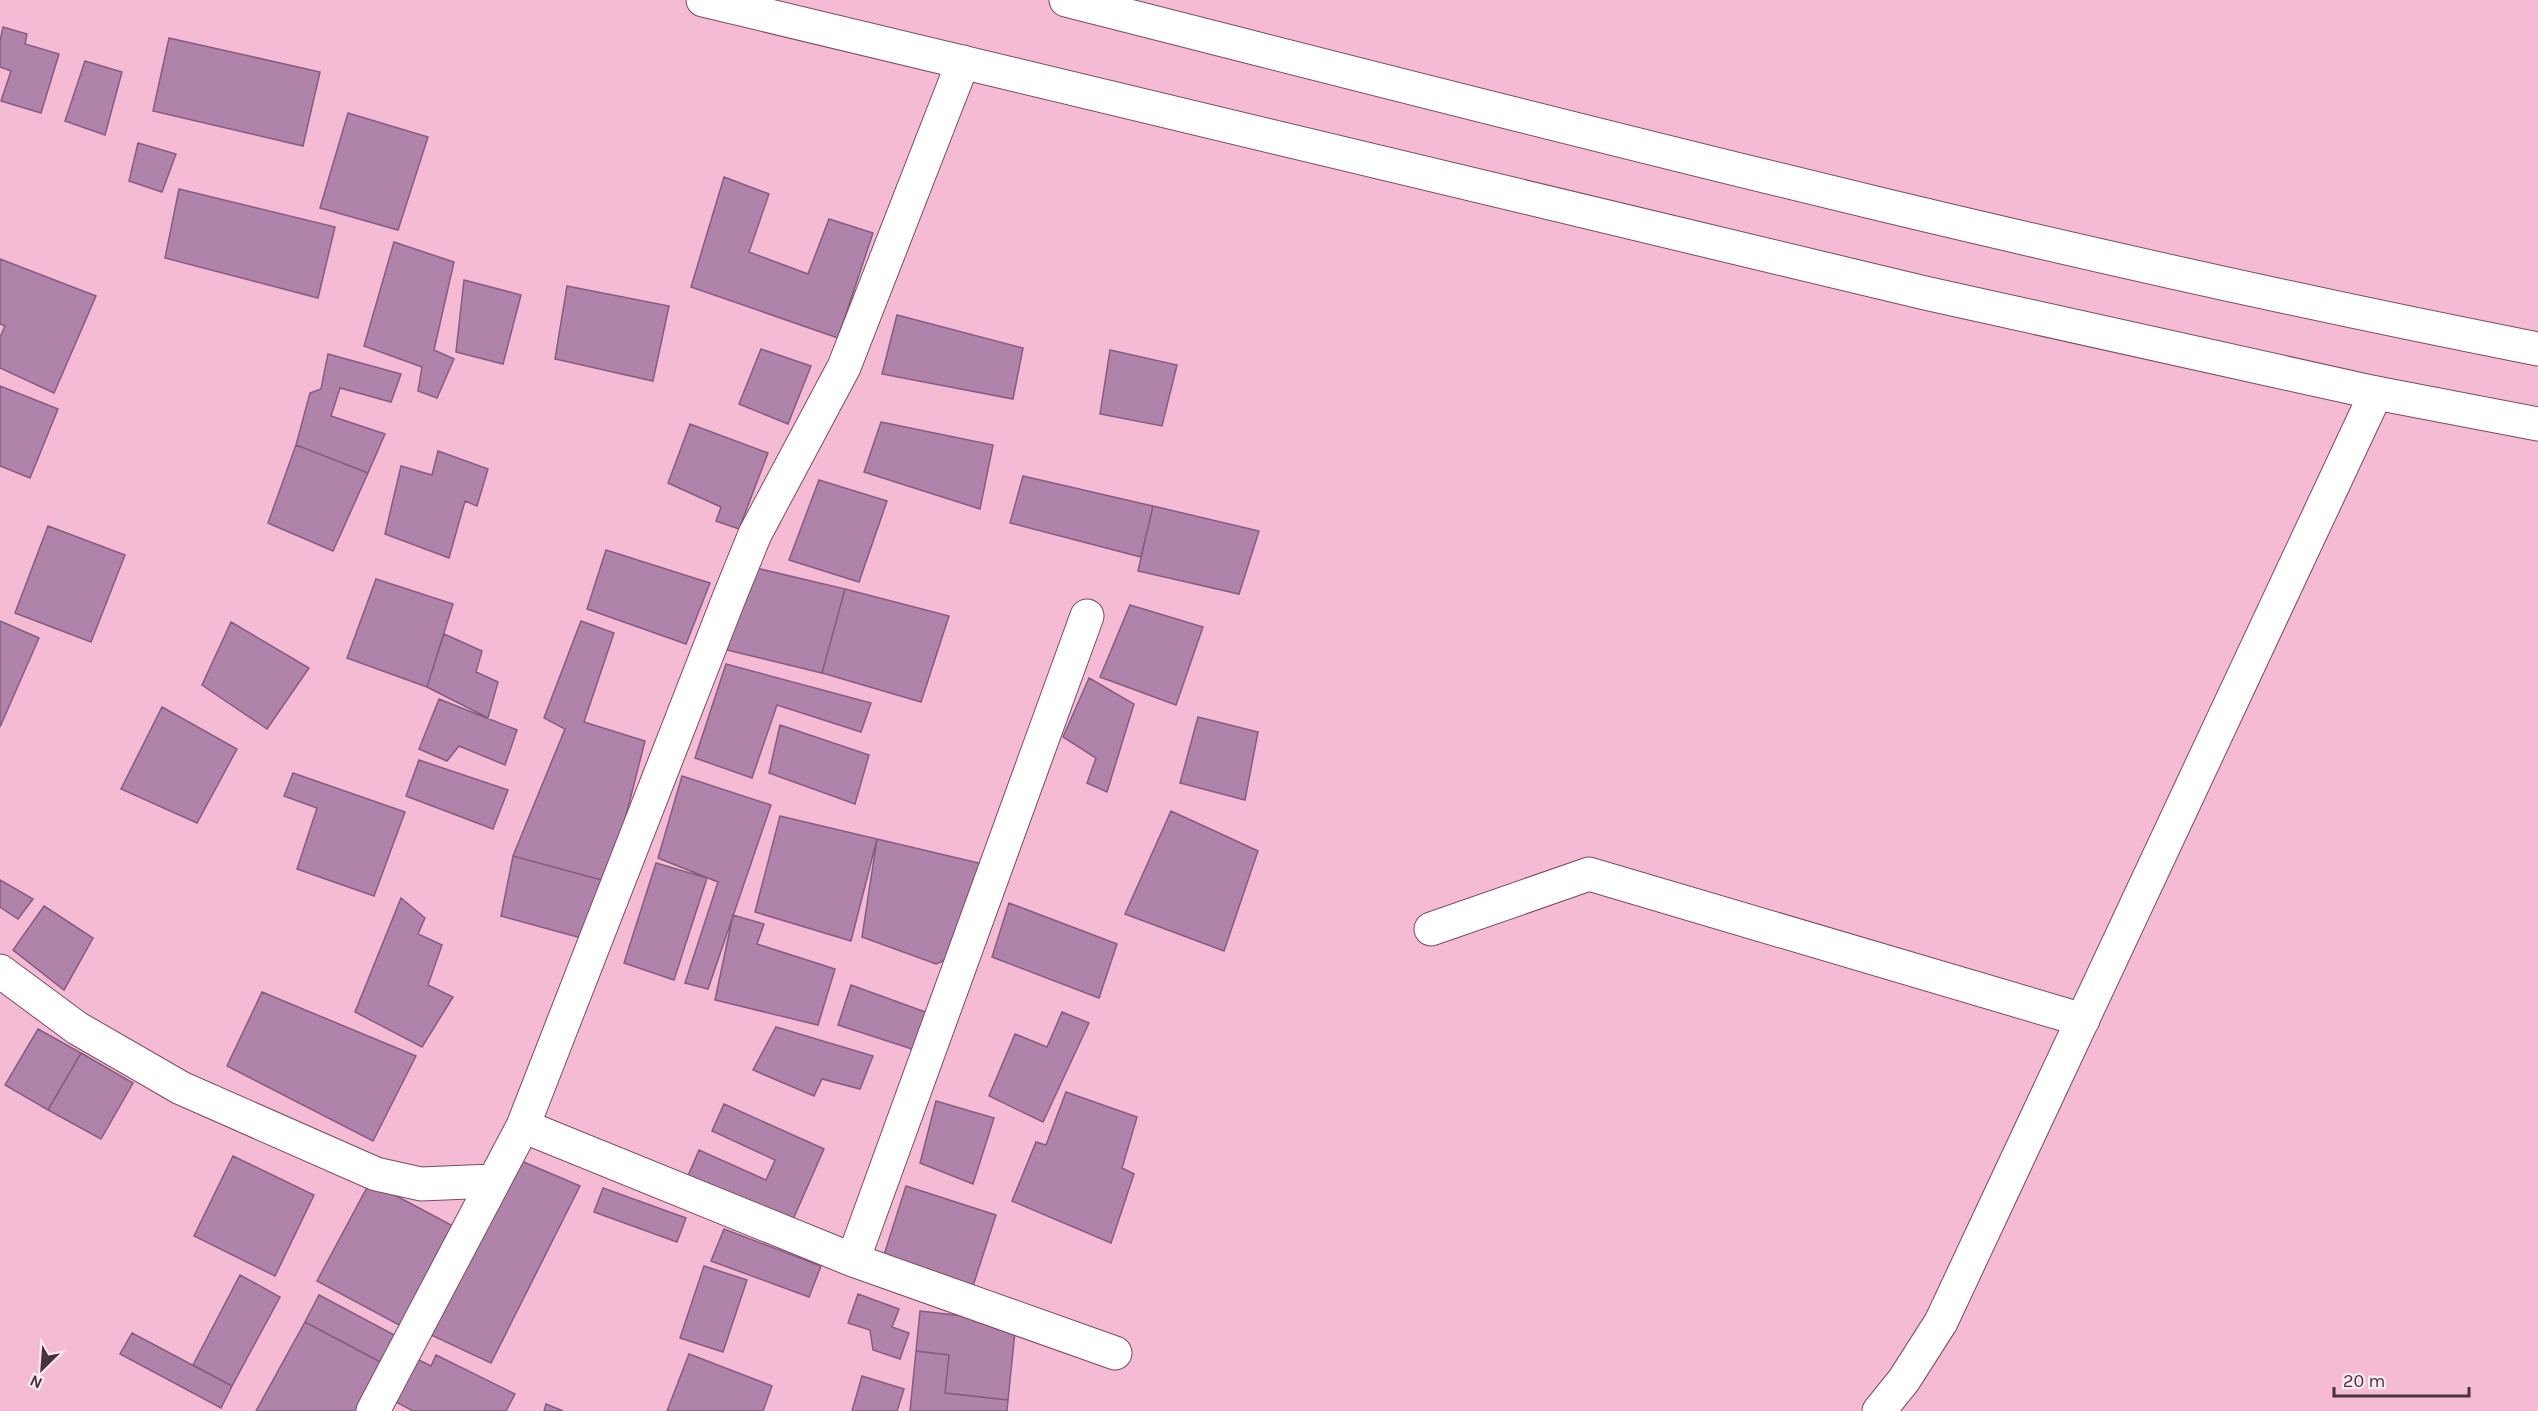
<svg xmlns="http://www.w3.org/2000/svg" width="2538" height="1411" viewBox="0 0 2538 1411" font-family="Karla,sans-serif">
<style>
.building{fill:#b084aa;stroke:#855c80;stroke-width:1.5}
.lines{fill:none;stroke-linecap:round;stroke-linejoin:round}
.minor-casing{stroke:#7c4a62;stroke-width:35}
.secondary-casing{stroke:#7c4a62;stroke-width:35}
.minor{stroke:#fff;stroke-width:33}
.secondary{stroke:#fff;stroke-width:33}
</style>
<rect width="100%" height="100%" fill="#f5bbd4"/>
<!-- building -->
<path class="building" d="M3,27L27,34L25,44L59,54L41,113L1,101L11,71L0,67V41Z
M169,38L320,72L303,146L153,111Z
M85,61L122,72L105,135L65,121Z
M348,113L428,137L398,230L320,208Z
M138,143L176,154L162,192L129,181Z
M724,177L769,194L749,252L808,274L829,219L873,233L838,338L691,287Z
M179,189L335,227L318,298L165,258Z
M394,242L454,262L434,350L454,359L437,398L418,391L422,367L364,346Z
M0,259L96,296L54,393L0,368V337L5,326L0,324Z
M464,280L521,295L503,364L456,352Z
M567,286L669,306L653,381L555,359Z
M897,315L1023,348L1013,399L882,374Z
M761,349L811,366L788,424L739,404Z
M1110,350L1177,365L1162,426L1100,414Z
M328,354L401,374L391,402L340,388L331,416L385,434L368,473L296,445L310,393L321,389Z
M0,386L58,409L30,478L0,466Z
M881,422L993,445L980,509L864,472Z
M690,424L768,453L739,529L716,521L721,507L668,483Z
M296,445L368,473L333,551L268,523Z
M438,451L488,469L477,506L465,501L449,558L385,534L401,466L432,475Z
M1023,476L1153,506L1141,557L1010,523Z
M819,480L887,501L859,582L789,560Z
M1153,506L1259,531L1239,594L1138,571Z
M48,526L125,555L91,642L15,613Z
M606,550L710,583L686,644L587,609Z
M752,567L845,589L822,673L727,650Z
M376,579L453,604L427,687L347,658Z
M845,589L949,616L921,702L822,673Z
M1130,605L1203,627L1176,705L1100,677Z
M0,621L39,638L0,727Z
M581,621L614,633L584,722L645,741L609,882L513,856L565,729L544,718Z
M231,622L309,668L267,729L202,685Z
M444,634L482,651L476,672L498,682L488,718L427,687Z
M726,664L871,703L861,732L777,705L752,778L695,758Z
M1089,678L1134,704L1107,792L1087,783L1096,758L1063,737Z
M439,699L517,730L505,765L459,746L447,761L419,749Z
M162,707L237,749L197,823L121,789Z
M1198,717L1258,732L1245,800L1180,783Z
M780,725L869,755L855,804L769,773Z
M419,760L508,790L493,829L406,796Z
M293,773L405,812L374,896L297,869L317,808L284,796Z
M682,776L771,805L708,989L685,983L718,882L658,858Z
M1171,811L1258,851L1224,951L1125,914Z
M780,816L877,839L851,941L755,912Z
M877,839L983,864L955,956L936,964L862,937Z
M513,856L609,882L585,939L501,916Z
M656,863L707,878L674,980L624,963Z
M0,880L33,899L18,919L0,907Z
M401,898L425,918L418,934L442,945L428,985L453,997L422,1047L355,1012Z
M1009,903L1117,944L1099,998L992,957Z
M44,906L93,938L64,990L13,950Z
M733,915L764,924L757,944L835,969L818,1025L715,1000Z
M851,985L928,1013L915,1050L838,1025Z
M262,992L416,1056L373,1141L227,1066Z
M1062,1012L1089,1023L1043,1122L989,1096L1015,1034L1047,1047Z
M776,1027L873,1056L860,1089L822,1079L814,1096L753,1070Z
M38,1029L81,1053L48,1110L5,1085Z
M81,1053L133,1083L101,1139L48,1110Z
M1066,1092L1137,1117L1122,1168L1134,1174L1111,1243L1012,1201L1036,1142L1046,1145Z
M936,1101L994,1118L973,1184L920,1163Z
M724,1104L824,1149L791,1224L687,1178L699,1150L766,1180L775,1160L712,1131Z
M233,1156L314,1195L275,1276L194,1236Z
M519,1160L580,1186L491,1363L431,1335Z
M370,1182L455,1227L401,1326L317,1281Z
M906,1186L996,1215L973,1286L883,1258Z
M603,1188L686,1218L677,1242L594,1212Z
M724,1229L821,1266L809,1297L711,1261Z
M704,1266L747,1280L723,1352L680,1338Z
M240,1275L280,1297L232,1386L193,1365Z
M858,1294L899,1309L892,1327L909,1333L900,1359L873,1350L870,1330L848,1323Z
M319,1295L400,1338L386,1365L305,1322Z
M920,1311L1016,1322L1008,1400L945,1393L949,1355L916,1351Z
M305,1322L386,1365L362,1411H256Z
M132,1333L232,1386L221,1408L120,1354Z
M916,1351L949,1355L945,1393L1008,1400L1007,1411H910Z
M689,1354L772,1386L763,1411H667Z
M436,1355L515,1394L506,1411H413L396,1402L417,1359L431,1366Z
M862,1376L904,1389L897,1411H852Z
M546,1404L563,1411H544Z"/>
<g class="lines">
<defs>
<path id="minor" d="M1431,929L1589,874L2083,1020
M0,971L77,1028L181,1088L376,1174L421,1184L492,1181
M523,1126L853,1260L1115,1353
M853,1260L1087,616
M373,1411L523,1126L729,598L755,534L844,367L963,62
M1879,1411L1904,1380L1941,1322L2376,393"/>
<path id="secondary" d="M703,0L1925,293L2376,393L2538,424
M1066,0C1554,124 2043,252 2538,349"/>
</defs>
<!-- minor casing -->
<use href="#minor" class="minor-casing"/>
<!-- secondary casing -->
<use href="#secondary" class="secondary-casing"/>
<!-- minor -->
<use href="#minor" class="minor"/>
<!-- secondary -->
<use href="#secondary" class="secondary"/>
</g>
<!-- north arrow -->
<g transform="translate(42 1369) rotate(205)" stroke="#fce9f1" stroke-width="4.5" paint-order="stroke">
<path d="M0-4.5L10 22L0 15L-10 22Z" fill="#48313b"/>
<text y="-9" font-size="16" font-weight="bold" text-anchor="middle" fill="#48313b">N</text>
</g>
<!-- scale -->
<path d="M2334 1387v9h135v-9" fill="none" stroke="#48313b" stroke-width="3"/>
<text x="2343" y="1387" font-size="18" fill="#48313b" stroke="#fce9f1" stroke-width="4.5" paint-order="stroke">20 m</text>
</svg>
